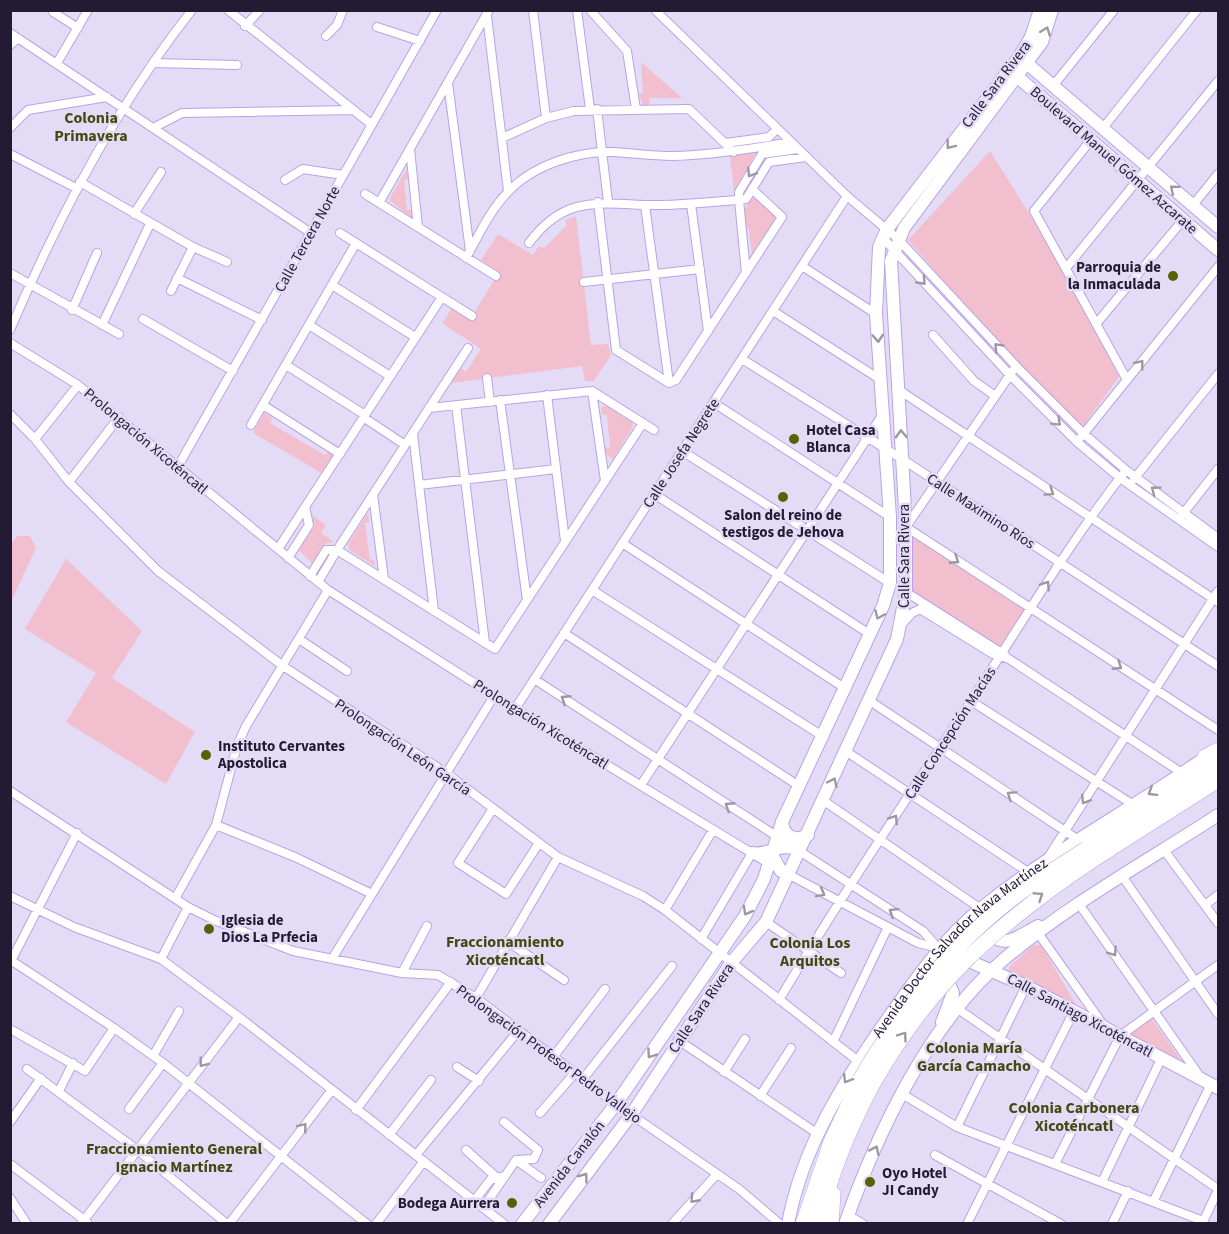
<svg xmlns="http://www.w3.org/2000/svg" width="1229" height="1234" viewBox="0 0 1229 1234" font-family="'Source Sans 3',sans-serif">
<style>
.green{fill:#f2bfce}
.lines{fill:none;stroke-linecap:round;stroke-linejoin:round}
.street-casing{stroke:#b9a3e6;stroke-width:10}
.secondary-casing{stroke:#b9a3e6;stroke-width:14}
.highway-casing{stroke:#b9a3e6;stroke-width:16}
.street{stroke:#fff;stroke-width:8}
.secondary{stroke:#fff;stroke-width:12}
.highway{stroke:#fff;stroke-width:15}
.highway-bridge-casing{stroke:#b9a3e6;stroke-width:16;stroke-linecap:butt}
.highway-bridge{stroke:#fff;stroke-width:15}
.oneway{stroke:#9c98a3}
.poi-dot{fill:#556307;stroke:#e4dbf7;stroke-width:2}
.labels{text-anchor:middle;stroke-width:5;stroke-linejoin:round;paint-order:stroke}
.street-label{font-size:15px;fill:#231a33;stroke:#e4dbf7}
.poi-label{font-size:15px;font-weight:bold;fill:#231a33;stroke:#e4dbf7;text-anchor:start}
.neighbourhood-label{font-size:16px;font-weight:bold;fill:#404a11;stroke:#e4dbf7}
</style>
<rect width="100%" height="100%" fill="#e4dbf7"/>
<!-- green -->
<path class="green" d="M641,62L682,98H650L649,105H643L639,94L643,93Z
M990,151L1057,258L1119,377L1080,430L1016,365L908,240Z
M757,152L734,191L730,156Z
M406,170L409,179L404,180L407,210H413L412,218L389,200Z
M755,198L778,218L750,260L748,257L752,256L749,229H745L743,212L751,199Z
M576,216L591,345L608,344L611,355L594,381H585L582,366L451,383L461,368L466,372L481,349L442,323L453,307L471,318L499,272L481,260L498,234L533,255L539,246L544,248L567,225L565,220Z
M606,405L632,422L633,426L613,459L606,454L605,448L610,447L607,415H602L601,408Z
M264,413L273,418L270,423L325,455L328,451L335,455L323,474L253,433Z
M368,513L369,522L365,523L370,560H374L375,566L349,550L348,544Z
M312,515L326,525L321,533L334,542L325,544L313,564L299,550L315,525Z
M908,531L1030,609L1002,652L908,592Z
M17,536H30L36,548L11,602V544Z
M66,559L142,631L112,678L195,732L166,784L66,722L96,673L25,629Z
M1033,945H1041L1078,1008L1009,972V967Z
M1150,1016L1186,1067L1126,1035Z"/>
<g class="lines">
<defs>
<path id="street" d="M228,10L371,124
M533,10L546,118
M577,10L590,109
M590,10L627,51L636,109
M655,10L847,196L898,239L1016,366L1083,433L1126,470L1218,538
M53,12L78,28
M487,16L508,191
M245,26L260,10
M377,27L420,41
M10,33L311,233
M326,36L337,25L343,10
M10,45L18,38
M57,63L88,10
M154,63L237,65
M448,83L470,251
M1053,86L1114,10
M597,109L608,202
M155,127L182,113L353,110
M10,128L28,110L107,97
M1103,128L1197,10
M502,138L546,118L574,111L689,109L734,152
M1091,140L1034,211L1127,380
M726,143L769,137L777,129
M410,149L418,227
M798,149L762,154L739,192V200L746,199L769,162L806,157
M10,154L76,188
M285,180L303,169L343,175
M80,182L193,247L227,262
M365,194L496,276
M598,202L616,350L669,383L676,380L782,217L752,189
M379,203L489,10
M691,204L708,331
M645,205L669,383
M1193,205L1218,174
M134,214L161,172
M340,233L472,316
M883,238L1009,374L1077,442L1120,478L1218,547
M529,243C563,197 595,203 646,205C677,206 708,202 739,200L746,273
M466,258C479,235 490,210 508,192C533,165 577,151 613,152C633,153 652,156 672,156C713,155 751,149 791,142
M802,266L876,314
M1067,267L1218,81
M10,273L119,334
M177,278L262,320
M584,282L700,269
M332,285L415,337
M171,291L193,247
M72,310L97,253
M773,311L881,380
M143,319L233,371
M1096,324L1183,220
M102,325L150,224
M309,325L390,376
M10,330C58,218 116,106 192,10
M933,335L974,381L994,395
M10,343L78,385L328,590L515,709L773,866
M468,348L337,550L495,649L643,423
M742,359L902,459L1218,666
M286,365L365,415
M1016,366L906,527L1218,730
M487,378L490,402
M899,390L1218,602
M592,391L605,481
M547,395L565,541
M500,400L527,600
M714,403L890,517
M263,405L340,454
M456,405L485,643
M429,408L592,391L654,430
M10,414L35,439L69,482L158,571L283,666L446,773L558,857L643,896L665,910L858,1061
M363,417L405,445
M251,425L356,243
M413,434L434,611
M1081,437L1218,267
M35,439L78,385
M682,451L890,583
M177,468L437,10
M1134,479L1218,374
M69,482L119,417
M419,485L556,469
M654,494L871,635
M373,495L384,579
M305,507L442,297
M1182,515L1218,469
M622,543L846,689
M278,549L305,507L309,525L288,558
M310,576L326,550H337L318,582
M592,590L824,737
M906,592L1005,655
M902,624L912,613L920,609L993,654L1009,659L1182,773
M564,633L799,786
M299,639L347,671
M534,679L923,931L938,948
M870,701L1077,839
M971,701L1132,804
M515,709L847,196
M847,752L1028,872
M641,785L883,414
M10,791L188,907L214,920L293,951L402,973L438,975L476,998L616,1104L739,1189L780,1224
M824,801L981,909
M492,810L458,863L506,894L539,843
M216,825L295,857L372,894
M1164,850L1218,923
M1049,856L1218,591
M784,872L918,943L939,948
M1122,876L1218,1014
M10,896L74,927L161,959L239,1017L504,1224
M176,897L216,825L237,746L246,726L328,590
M1079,904L1201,1078
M1205,905L1218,895
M665,910L713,830
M766,922L841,973
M1038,933L1104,1026
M701,939L752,853
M507,941L564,980
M161,959L188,907
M332,959L494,696
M12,961L114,1028L163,1063L367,1224
M10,963L77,833
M402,973L427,926
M476,998L558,857
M779,1000C840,898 906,800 971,701C1022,623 1069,543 1126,470
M958,1009L1218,1189
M10,1029L85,1071L114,1028
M678,1040L818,1134
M833,1042L888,927
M153,1056L179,1011
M554,1056L605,989
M457,1067L479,1081
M27,1069L136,1149L227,1224
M724,1072L745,1039
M583,1079L672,966
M59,1091L73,1063
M902,1094L957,1127L1203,1221
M760,1096L791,1048
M129,1109L163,1063
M356,1110L451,982
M540,1113L575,1073
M10,1122L41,1078
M957,1127L1026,986
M389,1135L431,1080
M466,1150L495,1176
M416,1155L519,1030
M935,1155L1061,1224
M516,1160L541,1178
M10,1164L87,1222
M1055,1164L1120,1036L1218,965
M1102,1182L1162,1057
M10,1198L27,1224
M1154,1200L1211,1084
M474,1201L491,1179L505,1176
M483,1208L516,1160L534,1159L538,1150L504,1122
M848,1215L863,1224
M81,1224L239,1017
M229,1224L331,1091
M376,1224L424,1161
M672,1224L716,1175
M967,1224L1074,1011
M1112,1224L1128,1191
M1202,1224L1218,1190"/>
<g id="secondary">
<path d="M1023,60L1218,227"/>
<path d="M1012,72L1218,250"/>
<path d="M782,822C784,837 795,842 808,835"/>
<path d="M752,853C768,856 777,844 794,848"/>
<path d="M772,855L781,871"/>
<path d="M984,915C981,930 996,944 1011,940C1020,937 1030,930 1038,926"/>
<path d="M960,957L1026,986L1218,1088"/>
<path d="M942,1022L953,993L944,972"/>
<path d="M522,1224L616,1104L745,916L764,879L782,822L883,606L890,583V517L876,314L879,247L887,229L1019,57L1031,37L1040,10"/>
<path d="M549,1224L631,1115L731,963L766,922L897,639L906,592V527L891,261L904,228L1042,42L1052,10"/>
<path id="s1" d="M788,1224C802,1147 845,1079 889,1017C917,977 944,938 983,907C1055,849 1138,806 1213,752"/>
<path d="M845,1224C877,1133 929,1023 1003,960C1069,904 1146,862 1218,815"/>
</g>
<path id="highway" d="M1205,757L1218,750
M1086,849L1218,763
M1091,861L1218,780
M803,1224L831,1142L860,1080
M818,1224C830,1175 849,1129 872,1085
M831,1224L833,1194"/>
</defs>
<!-- street casing -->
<use href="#street" class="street-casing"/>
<!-- secondary casing -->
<use href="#secondary" class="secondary-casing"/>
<!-- highway casing -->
<use href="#highway" class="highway-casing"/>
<!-- street -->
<use href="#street" class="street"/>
<!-- secondary -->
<use href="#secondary" class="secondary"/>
<!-- highway -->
<use href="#highway" class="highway"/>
<defs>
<path id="highway-bridge" d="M860,1080C901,1009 954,941 1021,892C1042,877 1064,863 1086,849
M872,1085C930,983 996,925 1091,861"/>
</defs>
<!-- highway-bridge casing -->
<use href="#highway-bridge" class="highway-bridge-casing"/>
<!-- highway-bridge -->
<use href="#highway-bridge" class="highway-bridge"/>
</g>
<!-- one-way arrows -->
<defs><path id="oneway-chevron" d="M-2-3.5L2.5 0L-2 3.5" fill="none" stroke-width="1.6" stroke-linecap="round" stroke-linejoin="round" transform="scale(1.5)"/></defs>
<g class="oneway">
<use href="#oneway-chevron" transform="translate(1046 31) rotate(-69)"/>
<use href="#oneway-chevron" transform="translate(950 145) rotate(128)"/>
<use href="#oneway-chevron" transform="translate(751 173) rotate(122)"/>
<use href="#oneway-chevron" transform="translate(1174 189) rotate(-140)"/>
<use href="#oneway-chevron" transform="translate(922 281) rotate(47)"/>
<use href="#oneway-chevron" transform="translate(878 338) rotate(86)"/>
<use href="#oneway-chevron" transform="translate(998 347) rotate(-133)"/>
<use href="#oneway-chevron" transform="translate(1140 364) rotate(-51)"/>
<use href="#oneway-chevron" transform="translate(1057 422) rotate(45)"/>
<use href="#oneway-chevron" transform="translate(901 434) rotate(-92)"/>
<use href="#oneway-chevron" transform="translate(1155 490) rotate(-143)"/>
<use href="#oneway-chevron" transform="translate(1050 492) rotate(34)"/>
<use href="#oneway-chevron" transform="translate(955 560) rotate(33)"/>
<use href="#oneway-chevron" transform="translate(1046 585) rotate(-57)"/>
<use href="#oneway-chevron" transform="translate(879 615) rotate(113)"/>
<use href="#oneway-chevron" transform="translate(1118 666) rotate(33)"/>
<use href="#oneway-chevron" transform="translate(565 699) rotate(-147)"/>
<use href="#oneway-chevron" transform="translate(833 782) rotate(-65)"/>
<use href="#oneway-chevron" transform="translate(1152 792) rotate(148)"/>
<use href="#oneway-chevron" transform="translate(1011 795) rotate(-146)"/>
<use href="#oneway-chevron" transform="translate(1085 800) rotate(122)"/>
<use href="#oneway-chevron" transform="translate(729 806) rotate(-147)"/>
<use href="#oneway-chevron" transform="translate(894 819) rotate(-57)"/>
<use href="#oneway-chevron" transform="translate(821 893) rotate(29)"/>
<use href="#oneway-chevron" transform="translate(1039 896) rotate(-34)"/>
<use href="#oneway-chevron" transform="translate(747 911) rotate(119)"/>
<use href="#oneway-chevron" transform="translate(893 912) rotate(-148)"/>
<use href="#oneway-chevron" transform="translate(1113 952) rotate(55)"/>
<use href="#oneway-chevron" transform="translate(903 1036) rotate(-54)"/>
<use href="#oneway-chevron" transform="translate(651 1054) rotate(125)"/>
<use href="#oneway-chevron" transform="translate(203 1063) rotate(128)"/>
<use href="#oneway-chevron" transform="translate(847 1079) rotate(121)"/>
<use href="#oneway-chevron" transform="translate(303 1127) rotate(-52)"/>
<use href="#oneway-chevron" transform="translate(875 1150) rotate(-65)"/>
<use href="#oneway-chevron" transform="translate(584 1177) rotate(-53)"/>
<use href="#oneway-chevron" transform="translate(694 1199) rotate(132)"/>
</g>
<!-- markers -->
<g class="poi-dot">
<circle cx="1173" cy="276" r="6"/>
<circle cx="794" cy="439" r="6"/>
<circle cx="783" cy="497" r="6"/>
<circle cx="206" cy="755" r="6"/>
<circle cx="209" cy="929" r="6"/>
<circle cx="870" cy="1182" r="6"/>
<circle cx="512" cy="1203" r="6"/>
</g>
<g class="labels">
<!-- street labels -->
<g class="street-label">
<text transform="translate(996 84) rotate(-53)" y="5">Calle Sara Rivera</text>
<text transform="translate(1114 160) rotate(41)" y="5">Boulevard Manuel Gómez Azcarate</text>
<text transform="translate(307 239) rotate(-61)" y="5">Calle Tercera Norte</text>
<text transform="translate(146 441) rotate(40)" y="5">Prolongación Xicoténcatl</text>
<text transform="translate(681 453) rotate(-57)" y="5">Calle Josefa Negrete</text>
<text transform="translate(981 511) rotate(33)" y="5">Calle Maximino Ríos</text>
<text transform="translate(904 556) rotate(-90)" y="5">Calle Sara Rivera</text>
<text transform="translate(541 724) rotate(32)" y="5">Prolongación Xicoténcatl</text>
<text transform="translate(950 733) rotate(-57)" y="5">Calle Concepción Macías</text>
<text transform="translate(403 747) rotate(34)" y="5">Prolongación León García</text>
<text dy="5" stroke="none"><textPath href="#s1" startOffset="332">Avenida Doctor Salvador Nava Martínez</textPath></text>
<text transform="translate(701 1008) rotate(-56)" y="5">Calle Sara Rivera</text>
<text transform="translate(1080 1015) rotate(28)" y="5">Calle Santiago Xicoténcatl</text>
<text transform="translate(549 1054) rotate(36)" y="5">Prolongación Profesor Pedro Vallejo</text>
<text transform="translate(569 1164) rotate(-52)" y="5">Avenida Canalón</text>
</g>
<!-- poi labels -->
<g class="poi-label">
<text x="1161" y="272" text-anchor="end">Parroquia de<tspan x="1161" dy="17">la Inmaculada</tspan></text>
<text x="806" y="435">Hotel Casa<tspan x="806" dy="17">Blanca</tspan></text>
<text x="783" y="520" text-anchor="middle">Salon del reino de<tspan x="783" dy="17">testigos de Jehova</tspan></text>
<text x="218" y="751">Instituto Cervantes<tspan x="218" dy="17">Apostolica</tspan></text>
<text x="221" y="925">Iglesia de<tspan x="221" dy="17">Dios La Prfecia</tspan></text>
<text x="882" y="1178">Oyo Hotel<tspan x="882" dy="17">JI Candy</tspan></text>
<text x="500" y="1208" text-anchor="end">Bodega Aurrera</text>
</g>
<!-- neighbourhood labels -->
<g class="neighbourhood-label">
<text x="91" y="123">Colonia<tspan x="91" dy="18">Primavera</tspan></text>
<text x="505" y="947">Fraccionamiento<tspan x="505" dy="18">Xicoténcatl</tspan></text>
<text x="810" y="948">Colonia Los<tspan x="810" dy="18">Arquitos</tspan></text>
<text x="974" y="1053">Colonia María<tspan x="974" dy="18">García Camacho</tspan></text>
<text x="1074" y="1113">Colonia Carbonera<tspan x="1074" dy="18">Xicoténcatl</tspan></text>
<text x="174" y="1154">Fraccionamiento General<tspan x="174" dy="18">Ignacio Martínez</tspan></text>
</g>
</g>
<!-- border -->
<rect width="1229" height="1234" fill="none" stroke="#231a33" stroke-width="24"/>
</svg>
